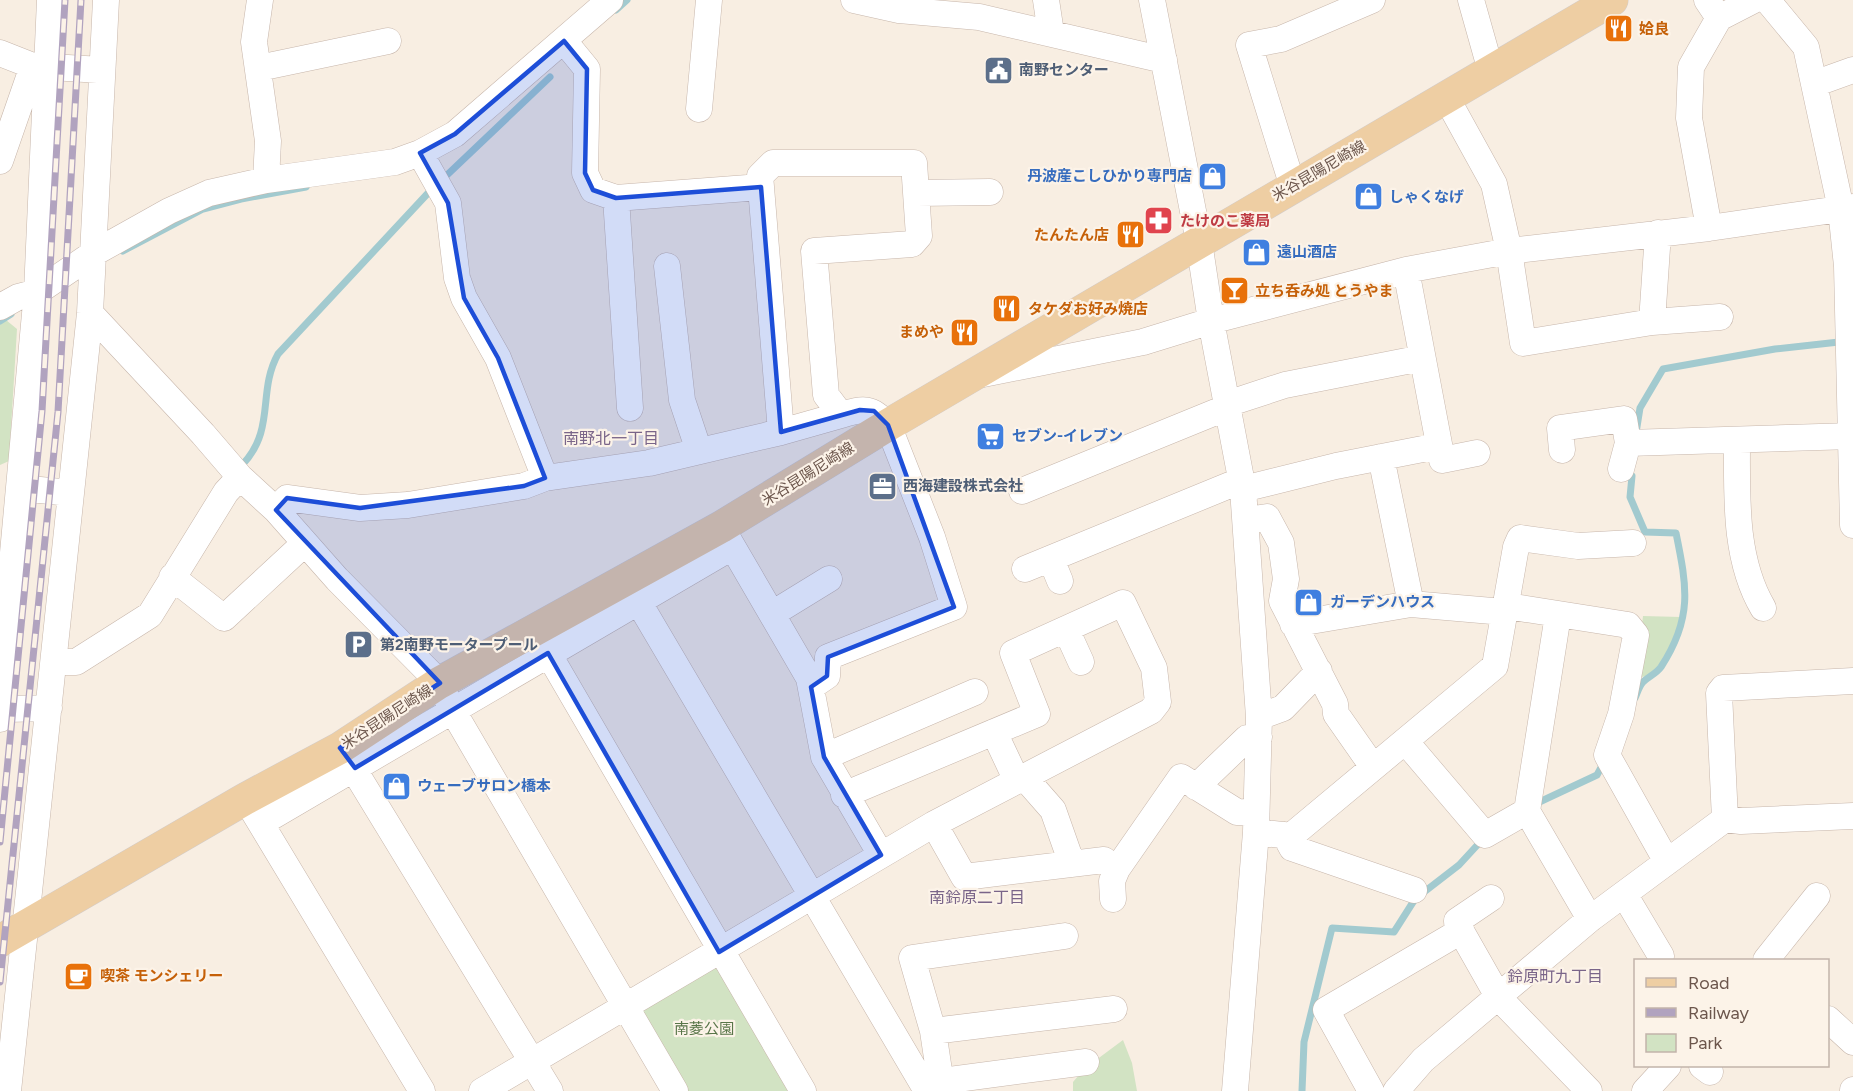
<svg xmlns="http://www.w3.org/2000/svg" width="1853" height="1091" viewBox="0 0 1853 1091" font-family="Figtree,'Noto Sans JP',sans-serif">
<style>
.green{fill:#d2e3c3}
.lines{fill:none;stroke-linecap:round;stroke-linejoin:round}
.stream{stroke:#a2cacf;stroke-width:7}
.minor-casing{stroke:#c7b6ab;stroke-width:27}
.major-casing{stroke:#d3ccc9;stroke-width:33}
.minor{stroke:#fff;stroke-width:26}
.major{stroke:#eecea3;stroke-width:32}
.rail-casing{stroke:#b1a3bf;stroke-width:7}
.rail{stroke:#fcf3e8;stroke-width:4.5;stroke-dasharray:14;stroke-linecap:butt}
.marked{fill:#1d4ed8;fill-opacity:0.2;stroke:#1d4ed8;stroke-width:4.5;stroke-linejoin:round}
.labels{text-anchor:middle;stroke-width:4.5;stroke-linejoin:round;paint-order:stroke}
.food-label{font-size:15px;font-weight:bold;fill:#c56008;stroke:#fcf3e8;text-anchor:start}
.service-label{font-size:15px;font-weight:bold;fill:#4e5e75;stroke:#fcf3e8;text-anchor:start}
.street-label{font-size:15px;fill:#6c564c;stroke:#fcf3e8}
.shop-label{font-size:15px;font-weight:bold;fill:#366cbe;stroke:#fcf3e8;text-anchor:start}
.health-label{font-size:15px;font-weight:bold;fill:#be3a42;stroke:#fcf3e8;text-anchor:start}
.park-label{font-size:15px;fill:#597649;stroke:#fcf3e8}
.neighbourhood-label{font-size:16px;fill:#7a6589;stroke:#fcf3e8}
</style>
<rect width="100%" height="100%" fill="#f8eee2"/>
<!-- green -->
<path class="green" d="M6,320L17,329L9,461L0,465V323Z
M1643,616L1681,617C1680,630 1665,665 1654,673C1650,676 1641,677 1636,678Z
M714,964L796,1091H686L640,1012Z
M1123,1040L1132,1063L1137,1091H1073V1082L1084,1069Z"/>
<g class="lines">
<!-- stream -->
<path class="stream" d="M616,10L627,0
M447,175L550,77
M123,251L203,209L241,199L306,187
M0,321L11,314
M1636,433L1640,408L1663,369L1775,349L1839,342
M243,464C276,428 257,392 278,354L430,191
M1632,476L1630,497L1645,532L1676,533C1687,587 1693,618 1661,667C1656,674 1649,676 1643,682C1639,686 1637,694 1635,698
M1533,805L1597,775L1604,762
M1302,1091L1304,1042L1332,928L1394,932L1415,899L1459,865L1482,840"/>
<defs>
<path id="minor" d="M260,0L254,42L268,141L266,180
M854,0L899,10L979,17L1164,60
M1046,0L1051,33
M1152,0L1199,242L1211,321L1243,489L1259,717L1256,832L1235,1091
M1471,0L1491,71
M1707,0L1719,18L1691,67L1689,118L1709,228
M1767,0L1806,47L1841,209L1847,266L1853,525
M1719,18L1754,0
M0,53L33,66L102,70
M259,68L388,41
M1814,84L1853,70
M1446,97L1494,184L1509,251L1523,343L1652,322
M699,109L709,0
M420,153L448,203L457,278L464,298L498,358L545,478
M0,161L33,66
M761,187L760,176L773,163H914L919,236L912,244L814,251L826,395L841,415C865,408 870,407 888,425L932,537L954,607L828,657L827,676L811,687
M1293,187L1249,45L1281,39L1372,0
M917,193L990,192
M616,198L630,408
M1658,233L1652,322L1720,317
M667,266L682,400L699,451
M1406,270L1442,460L1477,453
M0,307L18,297L37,292L94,253L169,211L209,193L266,180L395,162L420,153L455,134L610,0
M90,313L203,434L240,477L276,510L337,579L430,673L439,683L453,711L675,1091
M983,374L1143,342L1211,321L1406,270L1509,251L1709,228L1853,207
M1227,404L1285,385L1422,358
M781,432L841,415
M1737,441C1737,497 1734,559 1763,608
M1562,450L1560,428L1624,419L1628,443
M1381,457L1411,604
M1621,469L1628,443L1853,436
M19,488L71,493
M1243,489L1336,466L1438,446
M1022,491L1228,407
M276,510L287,498L360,508L408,505L524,486L545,478L649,463L781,432L761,187L616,198L593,190L585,173L587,69L564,41
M1246,520L1267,517L1281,543L1286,579L1282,601L1335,704L1336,714L1373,767
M724,532L809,678L824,757L881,855
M1051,559L1060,581
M1025,569L1242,480
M172,577L224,618L305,543
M625,579L927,1091
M1507,606L1628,625L1636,635L1621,714L1607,755L1667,862
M772,614L829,579
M1558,615L1527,811L1590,919
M1293,624L1411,604L1504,612
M1066,629L1081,662
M548,653L803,1091
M54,662H76L150,615L226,492L240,477
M0,694L37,292L50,0
M1259,717L1283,708L1319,671
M0,719L6,709L49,708
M994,732L1017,781
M1405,741L1485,835L1527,811
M345,755L550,1091
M824,757L975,692
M1024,777L1053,810L1072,864
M1196,787L1247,738L1259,737
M252,809L422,1091
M1725,819L1719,693L1723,688L1853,681
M261,823L732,547
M934,824L964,877L1104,860L1117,869
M1256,832L1291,836L1495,666L1516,547L1520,538L1578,546L1633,543
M1285,835L1292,848L1414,890
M1624,894L1661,956
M1113,899L1112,881L1117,869L1181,777L1237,812L1256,813
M1458,932L1457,921L1491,898
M1766,960L1817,896
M1828,1019L1853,1042
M933,1031L1114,1009
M1702,1066L1710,1072
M942,1081L1086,1062
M8,1091L90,313L106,0
M482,1091L934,824L1151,711L1158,702L1154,668L1123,603L1013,653L1037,714L844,795
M942,1091L933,1031L912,958L1065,936
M1371,1091L1326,1010L1461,931L1499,998L1589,1091
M1396,1091L1423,1060L1590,919L1725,819L1741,821L1853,816
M1645,1091L1668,1066
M1853,1091V1090"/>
<path id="major" d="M0,941L245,799L340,748L439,683L721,527L888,425L1612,0"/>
</defs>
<!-- minor casing -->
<use href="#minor" class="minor-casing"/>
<!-- major casing -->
<use href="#major" class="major-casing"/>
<!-- minor -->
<use href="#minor" class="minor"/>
<!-- major -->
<use href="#major" class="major"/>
<defs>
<path id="rail" d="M0,842L42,411L65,0
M0,982L58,412L81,0"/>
</defs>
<!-- rail casing -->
<use href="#rail" class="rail-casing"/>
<!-- rail -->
<use href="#rail" class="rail"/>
</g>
<!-- marked area -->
<path class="marked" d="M564,41L587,69L585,173L593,190L616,198L761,187L781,432L860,410L874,411L888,425L954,607L828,657L827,676L811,687L824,757L881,855L719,952L548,653L355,768L340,748L440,683L276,510L287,498L360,508L524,486L545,478L498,358L464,298L448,203L420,153L455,134Z"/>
<!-- icons -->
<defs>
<symbol id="restaurant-square" viewBox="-11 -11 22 22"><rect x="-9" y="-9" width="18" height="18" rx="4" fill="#e8710a" stroke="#fcf3e8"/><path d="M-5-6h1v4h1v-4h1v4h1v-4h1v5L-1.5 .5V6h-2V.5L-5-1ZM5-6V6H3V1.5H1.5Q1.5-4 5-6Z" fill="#fff"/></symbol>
<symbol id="civic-square" viewBox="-11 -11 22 22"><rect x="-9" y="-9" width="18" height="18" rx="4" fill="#5c6f8a" stroke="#fcf3e8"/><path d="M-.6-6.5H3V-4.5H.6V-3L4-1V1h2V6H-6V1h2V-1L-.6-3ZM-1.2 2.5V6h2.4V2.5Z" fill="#fff"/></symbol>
<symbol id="shop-square" viewBox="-11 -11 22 22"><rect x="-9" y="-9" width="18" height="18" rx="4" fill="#3f7fe0" stroke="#fcf3e8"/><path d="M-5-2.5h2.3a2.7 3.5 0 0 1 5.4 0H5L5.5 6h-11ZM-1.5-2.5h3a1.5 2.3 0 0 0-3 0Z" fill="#fff"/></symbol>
<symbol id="pharmacy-square" viewBox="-11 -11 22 22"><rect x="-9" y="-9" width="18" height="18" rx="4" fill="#e0444e" stroke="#fcf3e8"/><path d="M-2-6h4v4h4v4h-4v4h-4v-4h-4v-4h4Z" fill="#fff"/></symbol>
<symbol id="bar-square" viewBox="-11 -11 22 22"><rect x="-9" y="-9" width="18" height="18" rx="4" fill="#e8710a" stroke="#fcf3e8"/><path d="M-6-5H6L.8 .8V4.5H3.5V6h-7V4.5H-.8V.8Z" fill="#fff"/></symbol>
<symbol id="supermarket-square" viewBox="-11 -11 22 22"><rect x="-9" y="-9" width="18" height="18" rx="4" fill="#3f7fe0" stroke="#fcf3e8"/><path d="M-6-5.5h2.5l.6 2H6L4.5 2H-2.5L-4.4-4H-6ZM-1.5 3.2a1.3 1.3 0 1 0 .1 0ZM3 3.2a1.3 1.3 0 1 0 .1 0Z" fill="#fff"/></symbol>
<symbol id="office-square" viewBox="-11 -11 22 22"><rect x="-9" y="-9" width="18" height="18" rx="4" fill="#5c6f8a" stroke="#fcf3e8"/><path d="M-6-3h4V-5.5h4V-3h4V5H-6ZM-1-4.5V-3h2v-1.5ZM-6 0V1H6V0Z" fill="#fff"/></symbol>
<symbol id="parking-square" viewBox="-11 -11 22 22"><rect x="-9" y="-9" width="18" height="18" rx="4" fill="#5c6f8a" stroke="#fcf3e8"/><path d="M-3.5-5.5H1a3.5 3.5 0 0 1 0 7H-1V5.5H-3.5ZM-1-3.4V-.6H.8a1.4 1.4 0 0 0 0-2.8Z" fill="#fff"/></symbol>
<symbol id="cafe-square" viewBox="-11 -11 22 22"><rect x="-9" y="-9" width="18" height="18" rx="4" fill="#e8710a" stroke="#fcf3e8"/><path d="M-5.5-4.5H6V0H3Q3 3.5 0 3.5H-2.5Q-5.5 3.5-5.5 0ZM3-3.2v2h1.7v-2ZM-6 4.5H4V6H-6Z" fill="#fff"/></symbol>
</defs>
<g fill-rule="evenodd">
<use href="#restaurant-square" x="1602" y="12" width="33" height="33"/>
<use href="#civic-square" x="982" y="54" width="33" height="33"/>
<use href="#shop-square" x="1196" y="160" width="33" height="33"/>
<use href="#shop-square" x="1352" y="180" width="33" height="33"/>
<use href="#pharmacy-square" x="1142" y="204" width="33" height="33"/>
<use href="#restaurant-square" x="1114" y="218" width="33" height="33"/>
<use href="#shop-square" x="1240" y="236" width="33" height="33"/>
<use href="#bar-square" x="1218" y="274" width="33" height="33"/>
<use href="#restaurant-square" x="990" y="292" width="33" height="33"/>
<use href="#restaurant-square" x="948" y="316" width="33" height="33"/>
<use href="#supermarket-square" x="974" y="420" width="33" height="33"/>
<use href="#office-square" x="866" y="470" width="33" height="33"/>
<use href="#shop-square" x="1292" y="586" width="33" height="33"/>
<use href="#parking-square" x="342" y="628" width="33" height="33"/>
<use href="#shop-square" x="380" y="770" width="33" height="33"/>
<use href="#cafe-square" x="62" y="960" width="33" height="33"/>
</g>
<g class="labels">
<!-- food labels -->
<g class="food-label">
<text x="1639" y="34">姶良</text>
<text x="1109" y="240" text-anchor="end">たんたん店</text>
<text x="1255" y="296">立ち呑み処 とうやま</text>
<text x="1028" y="314">タケダお好み焼店</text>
<text x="944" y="337" text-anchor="end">まめや</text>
<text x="100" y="981">喫茶 モンシェリー</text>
</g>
<!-- service labels -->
<g class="service-label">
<text x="1019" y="75">南野センター</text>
<text x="903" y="491">西海建設株式会社</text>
<text x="380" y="650">第2南野モータープール</text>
</g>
<!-- street labels -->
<g class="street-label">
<text transform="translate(1319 171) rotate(-30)" y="5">米谷昆陽尼崎線</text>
<text transform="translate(808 474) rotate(-32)" y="5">米谷昆陽尼崎線</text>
<text transform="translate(387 717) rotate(-33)" y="5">米谷昆陽尼崎線</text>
</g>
<!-- shop labels -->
<g class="shop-label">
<text x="1192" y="181" text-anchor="end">丹波産こしひかり専門店</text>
<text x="1389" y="202">しゃくなげ</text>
<text x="1277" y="257">遠山酒店</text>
<text x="1012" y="441">セブン-イレブン</text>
<text x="1330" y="607">ガーデンハウス</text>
<text x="417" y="791">ウェーブサロン橋本</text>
</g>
<!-- health labels -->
<g class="health-label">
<text x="1180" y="226">たけのこ薬局</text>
</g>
<!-- park labels -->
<g class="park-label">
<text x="704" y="1034">南菱公園</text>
</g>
<!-- neighbourhood labels -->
<g class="neighbourhood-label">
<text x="611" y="444">南野北一丁目</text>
<text x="977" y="903">南鈴原二丁目</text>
<text x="1555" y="982">鈴原町九丁目</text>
</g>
</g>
<!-- legend -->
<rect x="1634" y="959" width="195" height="108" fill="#fcf3e8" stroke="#c2b4aa" stroke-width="1.5"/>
<rect x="1646" y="978" width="30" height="9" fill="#eecea3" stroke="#c2b4aa" stroke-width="1.5"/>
<text x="1688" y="989" font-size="18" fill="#6c564c">Road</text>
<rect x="1646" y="1008" width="30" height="9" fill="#b1a3bf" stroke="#c2b4aa" stroke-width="1.5"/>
<text x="1688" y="1019" font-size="18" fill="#6c564c">Railway</text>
<rect x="1646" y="1034" width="30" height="18" fill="#d2e3c3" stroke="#c2b4aa" stroke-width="1.5"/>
<text x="1688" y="1049" font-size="18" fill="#6c564c">Park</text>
</svg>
